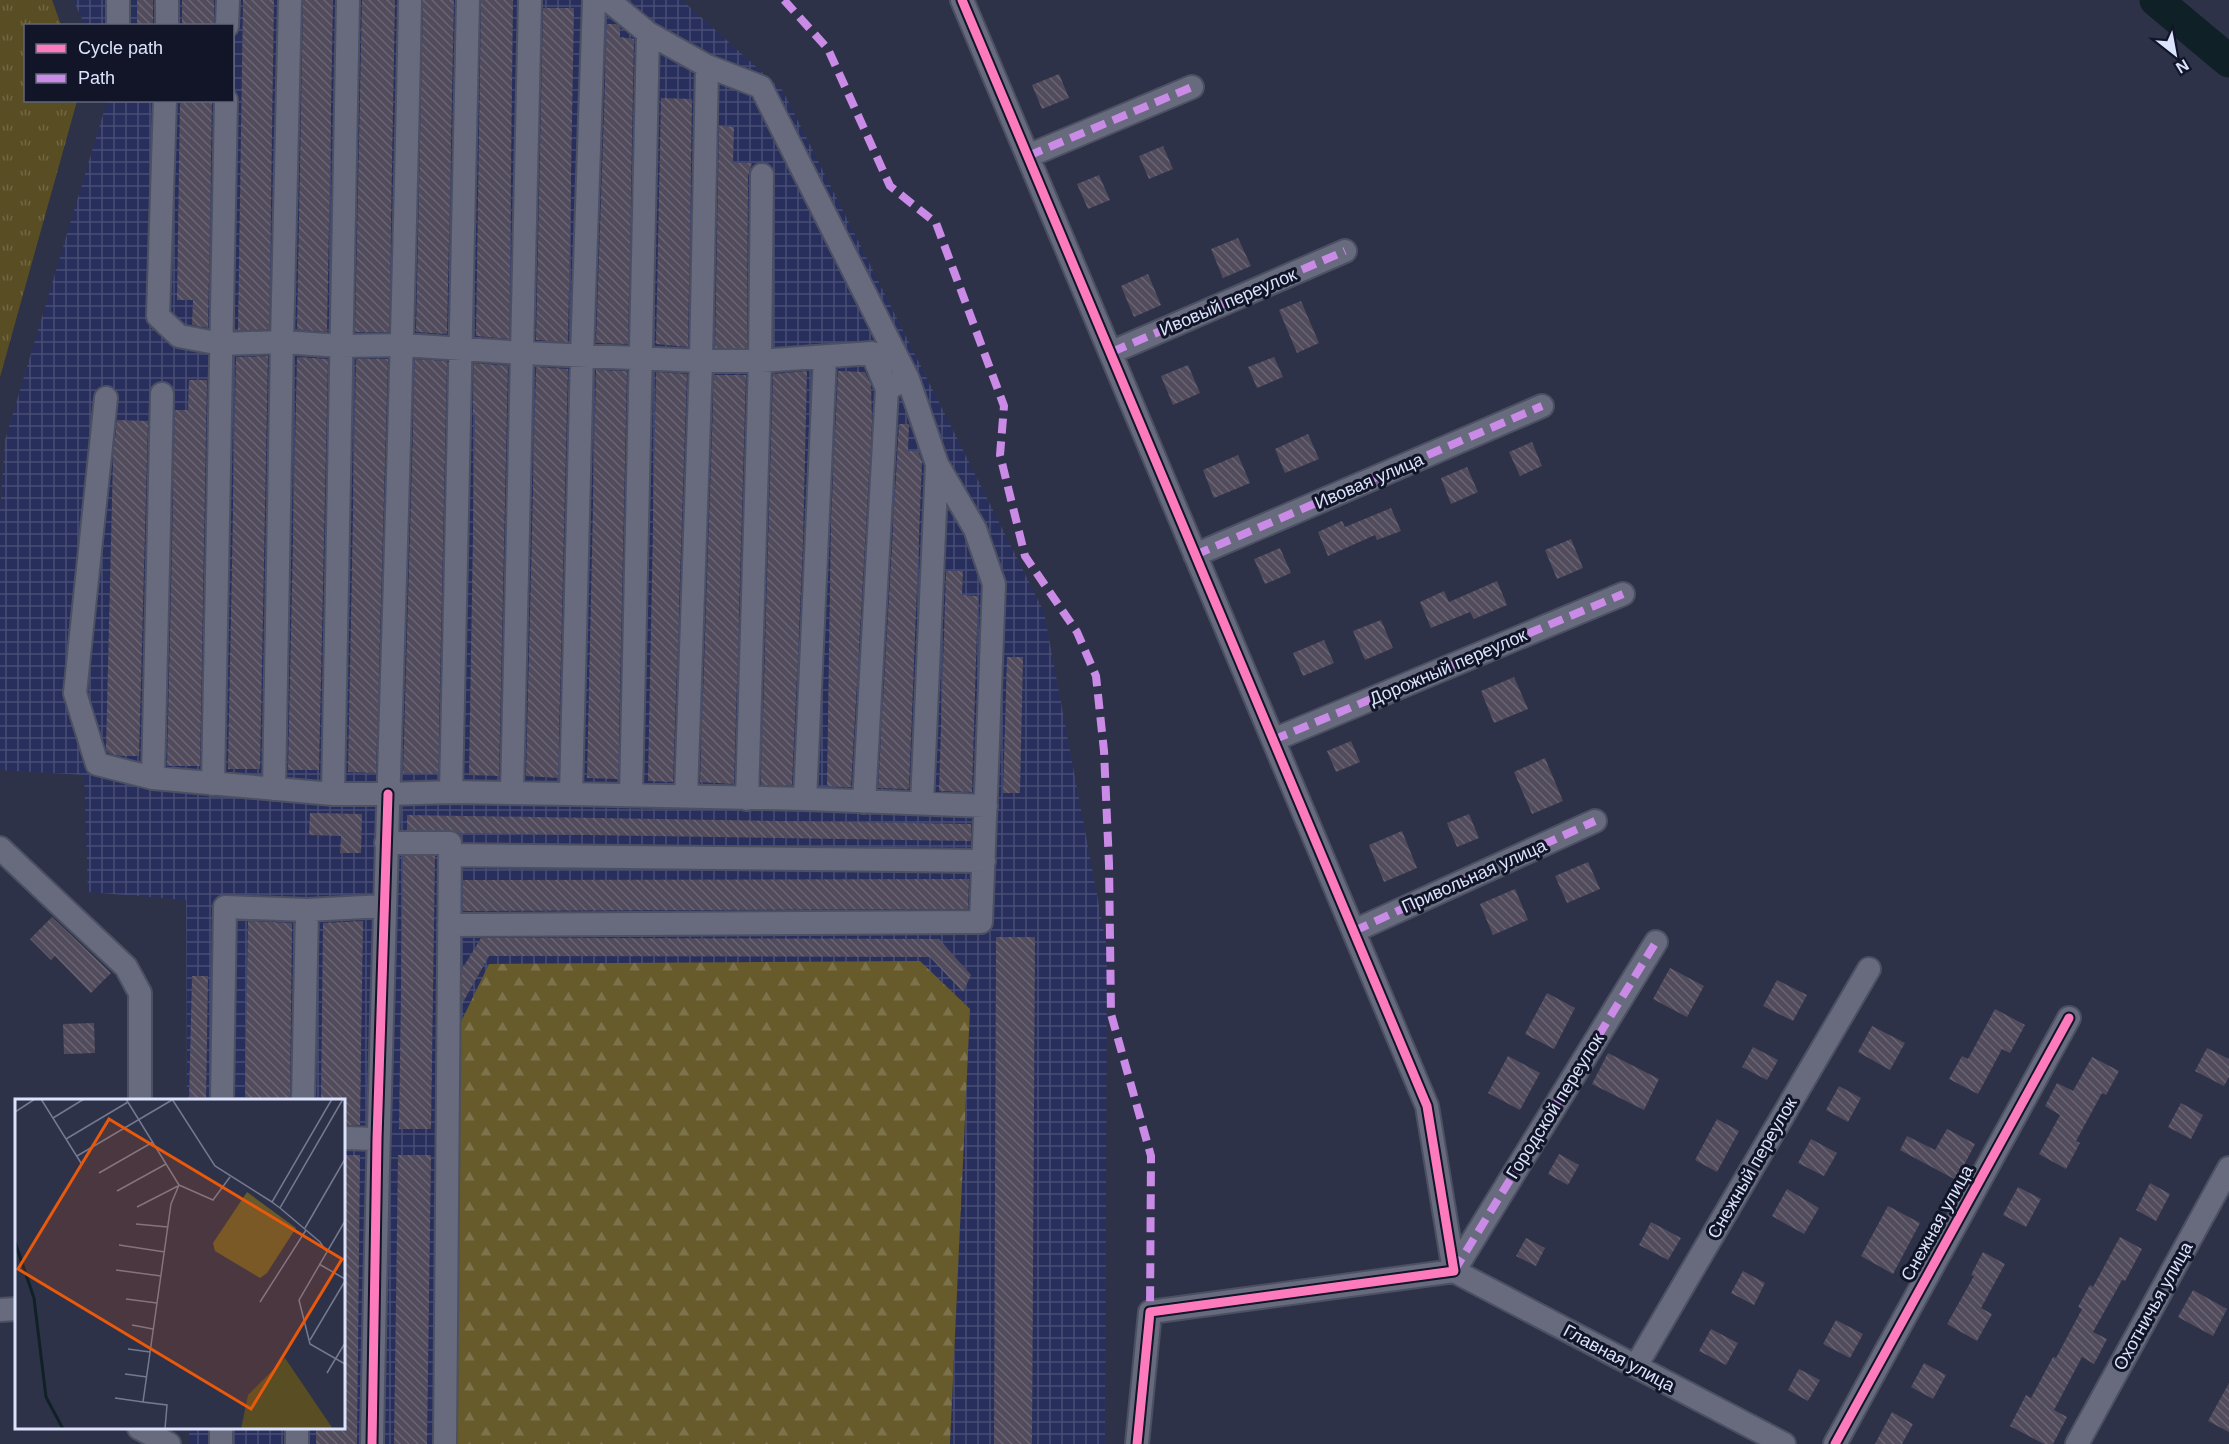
<svg xmlns="http://www.w3.org/2000/svg" width="2229" height="1444" viewBox="0 0 2229 1444" font-family="Arial,sans-serif">
<style>
.industrial{fill:url(#industrial-grid)}
.grass{fill:url(#grass-tufts)}
.forest{fill:url(#forest-firs)}
.lines{fill:none;stroke-linecap:round;stroke-linejoin:round}
.river{stroke:#0f2127;stroke-width:33}
.building{fill:url(#building-back-hatch)}
.minor-casing{stroke:#4c5063;stroke-width:26}
.minor{stroke:#676b7d;stroke-width:22}
.quiet{stroke:#ca8be6;stroke-width:8;stroke-dasharray:15 8;stroke-linecap:butt}
.cycleway-casing{stroke:#111527;stroke-width:13}
.cycleway{stroke:#fd7abc;stroke-width:9}
.labels{text-anchor:middle;stroke-width:6;stroke-linejoin:round;paint-order:stroke}
.street-label{font-size:18px;fill:#dce3fd;stroke:#111527}
.inset-river{fill:none;stroke:#0f2127;stroke-width:3}
.inset-road{fill:none;stroke:#747990;stroke-width:1.5}
.view{fill:#e8590c;fill-opacity:0.15;stroke:#e8590c;stroke-width:3}
.inset-edge{fill:none;stroke:#dce3fd;stroke-width:3}
</style>
<defs>
<pattern id="industrial-grid" width="8" height="8" patternUnits="userSpaceOnUse" patternTransform="scale(1.5)"><rect width="8" height="8" fill="#292f5c"/><path d="M0 4h8M4 0v8" fill="none" stroke="#474d74"/></pattern>
<pattern id="grass-tufts" width="24" height="20" patternUnits="userSpaceOnUse" patternTransform="scale(1.5)"><rect width="24" height="20" fill="#594e23"/><path d="M3 7l-1-3M5 7V3M7 7l1-3M15 17l-1-3M17 17v-4M19 17l1-3" fill="none" stroke="#706744"/></pattern>
<pattern id="forest-firs" width="22" height="20" patternUnits="userSpaceOnUse" patternTransform="scale(1.5)"><rect width="22" height="20" fill="#675a2b"/><path d="M5 1l3.5 6h-7zM16 11l3.5 6h-7z" fill="#7c724b"/></pattern>
<pattern id="building-back-hatch" width="6" height="6" patternUnits="userSpaceOnUse" patternTransform="scale(1.5)"><rect width="6" height="6" fill="#514b5c"/><path d="M-1 5l2 2M0 0l6 6M5-1l2 2" fill="none" stroke="#696574"/></pattern>
</defs>
<rect width="100%" height="100%" fill="#2e3248"/>
<!-- industrial -->
<path class="industrial" d="M73,0H682L783,91L1044,612L1107,948L1105,1444H950L970,1009L456,1444H189V1428H344V1100H187L186,900L88,892L84,775L0,770V511L5,440L107,101L232,100V26L85,25Z"/>
<!-- grass -->
<path class="grass" d="M0,0H52L61,25L26,26V100L77,101L0,377Z"/>
<!-- forest -->
<path class="forest" d="M920,961L970,1009L950,1444H456L460,1024L489,964Z"/>
<g class="lines">
<!-- river -->
<path class="river" d="M2156,0L2229,61"/>
</g>
<!-- building -->
<path class="building" d="M137,0H153V26H137Z
M182,0H214V26H182Z
M243,0H274L269,329L238,330Z
M303,0H333L327,332L297,329Z
M362,0H395L389,332H355Z
M423,0H454L447,334L416,332Z
M481,0H513L509,339L476,336Z
M543,8H574L568,342L536,340Z
M607,24H616L620,27V37L634,39L628,344L596,343Z
M1059,74L1069,98L1042,109L1032,85Z
M661,98L692,99L688,347L656,344Z
M180,100H212L208,328L192,325L193,300H177Z
M719,126L734,127L733,163H752L748,175L747,348H715Z
M1163,146L1173,169L1149,179L1139,156Z
M1099,175L1110,200L1088,209L1077,184Z
M1238,238L1251,266L1223,278L1211,249Z
M1148,274L1161,305L1134,317L1121,286Z
M1301,301L1319,343L1297,353L1279,310Z
M268,356L260,769H228L236,357Z
M297,357L328,359L319,770H288Z
M1274,357L1283,377L1257,388L1248,367Z
M356,359H388L376,773L348,772Z
M415,359L447,361L438,774L403,773Z
M474,363L508,366L499,776L469,775L475,413H473Z
M1188,365L1200,393L1173,405L1161,376Z
M536,367L568,369L558,778L526,776Z
M596,370L627,371L618,779L587,778Z
M807,371L803,543L792,785H763L761,784L773,374Z
M838,371L865,372L871,386L872,423L851,787L827,786L831,520Z
M656,372L687,374L673,782L648,781Z
M714,375H746L734,784L700,782Z
M189,380H207L200,766H167L175,410H188Z
M117,420L148,421L139,756H120L108,753L106,748L113,459Z
M899,424H909L908,451H918L922,461L909,789L878,788Z
M1308,434L1319,459L1285,473L1275,449Z
M1532,442L1542,466L1520,476L1509,452Z
M1238,455L1250,483L1214,498L1203,470Z
M1467,467L1478,492L1451,504L1441,478Z
M1391,508L1401,531L1377,540L1375,535L1328,556L1318,532L1342,521L1345,527Z
M1571,539L1583,568L1557,579L1545,550Z
M1280,548L1291,573L1265,584L1254,559Z
M946,571H963L962,595L978,596L972,792L939,791Z
M1497,581L1507,605L1474,619L1470,612L1431,628L1420,602L1444,591L1449,602Z
M1381,620L1393,648L1365,660L1353,631Z
M1324,640L1334,663L1303,676L1293,653Z
M1007,657H1023L1020,793H1003Z
M1514,677L1528,709L1494,723L1481,691Z
M1351,741L1360,762L1336,772L1327,751Z
M1545,758L1563,801L1532,814L1514,772Z
M310,813L362,814L361,853H340L341,836L309,835Z
M1469,814L1479,838L1457,847L1447,823Z
M407,815L971,824V841L458,833L450,830H407Z
M1402,831L1417,868L1384,882L1369,845Z
M403,856H435L431,1129H399Z
M1588,862L1600,889L1567,903L1555,876Z
M969,879L968,909L463,911V880Z
M1515,889L1528,920L1493,935L1480,904Z
M52,917L111,973L91,993L55,956L51,960L30,939Z
M248,921L292,923L290,1101H245Z
M363,921L360,1125H344V1101H321L323,923Z
M996,937H1035L1032,1444H994Z
M481,938L939,939L971,975L963,992L930,957L489,956L462,1004V969Z
M1670,968L1704,986L1687,1017L1653,999Z
M192,976H208L206,1101H189Z
M1777,980L1807,995L1793,1021L1763,1006Z
M1547,993L1575,1008L1554,1049L1525,1034Z
M1995,1009L2025,1025L2010,1053L2002,1049L1978,1094L1949,1079L1962,1056L1968,1059Z
M94,1023L95,1053L64,1054L63,1024Z
M1872,1026L1905,1043L1890,1070L1858,1052Z
M1753,1047L1778,1060L1767,1080L1742,1067Z
M2207,1048L2229,1059V1077L2224,1086L2195,1071Z
M1608,1053L1659,1079L1644,1110L1592,1084Z
M1508,1056L1540,1073L1520,1110L1488,1093Z
M2092,1057L2119,1071L2106,1095L2102,1093L2076,1141L2080,1143L2066,1169L2039,1154L2060,1115L2045,1106L2057,1083L2073,1091Z
M1839,1086L1861,1098L1848,1122L1826,1110Z
M2181,1103L2203,1115L2191,1139L2168,1127Z
M1717,1119L1739,1131L1717,1172L1695,1160Z
M1947,1129L1975,1144L1956,1180L1900,1150L1907,1136L1935,1150Z
M1811,1139L1837,1153L1824,1176L1798,1163Z
M1559,1154L1579,1165L1568,1185L1548,1174Z
M344,1155H360L357,1444H316V1428H344Z
M398,1155H431L427,1444H394Z
M2150,1183L2170,1194L2156,1221L2136,1210Z
M2018,1187L2041,1199L2026,1227L2003,1215Z
M1787,1189L1819,1208L1804,1234L1772,1216Z
M1888,1206L1920,1223L1893,1274L1861,1256Z
M1651,1222L1681,1238L1668,1260L1639,1245Z
M2120,1237L2142,1249L2125,1281L2122,1280L2093,1332L2107,1339L2094,1364L2082,1357L2054,1410L2067,1417L2053,1444H2044L2010,1426L2026,1395L2031,1398L2053,1357L2056,1358L2082,1309L2078,1307L2090,1285L2093,1287Z
M1526,1238L1545,1248L1536,1266L1516,1256Z
M1983,1252L2005,1264L1981,1308L1992,1314L1977,1341L1947,1324L1974,1276L1971,1275Z
M1743,1271L1765,1283L1754,1305L1731,1293Z
M2193,1290L2227,1309L2213,1336L2178,1317Z
M1836,1320L1863,1334L1850,1358L1823,1344Z
M1711,1329L1738,1343L1726,1365L1699,1351Z
M1924,1363L1946,1375L1933,1399L1911,1387Z
M1799,1369L1820,1380L1808,1401L1788,1390Z
M2229,1383V1432L2208,1421Z
M1892,1412L1913,1424L1902,1444H1875Z"/>
<g class="lines">
<defs>
<path id="minor" d="M118,0V26
M962,0L1427,1106L1454,1271
M167,26V0
M227,26L228,0
M165,100L158,316L179,336L221,344L282,342L341,346L403,345L523,353L701,361H760L872,353L887,389
M1028,156L1192,87
M1112,352L1345,251
M106,398L75,693L97,764L153,778L333,794H388L451,792L571,794L805,799L986,806
M1195,555L1542,406
M1273,740L1623,594
M153,778L162,394
M213,784L226,100
M274,789L282,342L290,0
M451,792L468,0
M512,793L530,0
M333,794L348,0
M571,794L582,355L594,0
M631,795L648,33
M686,796L701,361L707,66
M747,799L760,361L762,175
M805,799L825,357
M864,802L887,389L899,383
M922,803L937,464
M386,843H450L445,1444
M0,848L126,967L140,993V1100
M450,855L984,861
M449,925L981,922L994,584L975,529L937,464L908,379L761,87L707,66L648,33L608,0
M1354,931L1595,821
M222,1100L225,907L307,910L384,906
M303,1100L307,910
M344,1138L377,1139
M1454,1271L1656,942
M1454,1271L1784,1444
M0,1310L16,1309
M1636,1366L1869,969
M139,1428L169,1444
M221,1444V1428
M297,1444V1428
M372,1444C380,963 401,481 410,0
M1137,1444L1150,1312L1454,1271
M1835,1444L2069,1018
M2077,1444L2229,1168"/>
</defs>
<!-- minor casing -->
<use href="#minor" class="minor-casing"/>
<!-- minor -->
<use href="#minor" class="minor"/>
<!-- quiet -->
<path class="quiet" d="M784,0L828,49L890,186L936,223L1004,406L1000,455L1025,556L1077,632L1096,676L1104,751L1109,864L1111,1014L1151,1156L1150,1312
M1028,156L1192,87
M1112,352L1345,251
M1195,555L1542,406
M1273,740L1623,594
M1354,931L1595,821
M1454,1271L1656,942"/>
<defs>
<path id="cycleway" d="M962,0L1427,1106L1454,1271L1150,1312L1137,1444
M372,1444L377,1139L388,794
M1835,1444L2069,1018"/>
</defs>
<!-- cycleway casing -->
<use href="#cycleway" class="cycleway-casing"/>
<!-- cycleway -->
<use href="#cycleway" class="cycleway"/>
</g>
<g class="labels">
<!-- street labels -->
<g class="street-label">
<text transform="translate(1228 302) rotate(-23)" y="6">Ивовый переулок</text>
<text transform="translate(1369 481) rotate(-23)" y="6">Ивовая улица</text>
<text transform="translate(1448 667) rotate(-23)" y="6">Дорожный переулок</text>
<text transform="translate(1474 876) rotate(-24)" y="6">Привольная улица</text>
<text transform="translate(1555 1106) rotate(-58)" y="6">Городской переулок</text>
<text transform="translate(1752 1168) rotate(-60)" y="6">Снежный переулок</text>
<text transform="translate(1937 1223) rotate(-61)" y="6">Снежная улица</text>
<text transform="translate(2153 1306) rotate(-61)" y="6">Охотничья улица</text>
<text transform="translate(1619 1358) rotate(28)" y="6">Главная улица</text>
</g>
</g>
<!-- overview -->
<g transform="translate(15 1099)">
<rect width="330" height="330" fill="#2e3248"/>
<path d="M270,259L318,330H226L233,296Z" fill="#594e23"/>
<path d="M232,93L281,129L252,174L245,179L200,152L198,144Z" fill="#675a2b"/>
<path class="inset-river" d="M0,143L19,199L31,298L48,330"/>
<path class="inset-road" d="M26,0L66,64M111,0L164,86M157,0L200,67L257,103M317,0L257,103L265,109L328,0M0,13L20,0M38,19L69,0M51,40L113,3M62,57L157,1M84,74L138,43M164,86L198,101L215,78M102,92L151,65M122,108L163,87M265,109L305,143L311,152M330,122L284,201L295,245L330,265M121,125L153,128M290,129L330,60M104,146L150,153M304,165L330,180M101,171L146,177M111,200L142,204M245,203L291,131M117,226L138,230M295,241L330,182M113,250L135,253M312,274L330,244M110,275L132,278M100,299L128,303M150,330L152,306L128,303L156,105L164,86"/>
<path class="view" d="M94,20L327,160L236,310L3,170Z"/>
<rect width="330" height="330" class="inset-edge"/>
</g>
<!-- legend -->
<rect x="24" y="24" width="210" height="78" fill="#111527" stroke="#62677d" stroke-width="1.5"/>
<rect x="36" y="44" width="30" height="9" fill="#fd7abc" stroke="#62677d" stroke-width="1.5"/>
<text x="78" y="54" font-size="18" fill="#dce3fd">Cycle path</text>
<rect x="36" y="74" width="30" height="9" fill="#ca8be6" stroke="#62677d" stroke-width="1.5"/>
<text x="78" y="84" font-size="18" fill="#dce3fd">Path</text>
<!-- north arrow -->
<g transform="translate(2175 54) rotate(149)" stroke="#111527" stroke-width="4.5" paint-order="stroke">
<path d="M0-4.5L10 22L0 15L-10 22Z" fill="#dce3fd"/>
<text y="-9" font-size="16" font-weight="bold" text-anchor="middle" fill="#dce3fd">N</text>
</g>
</svg>
